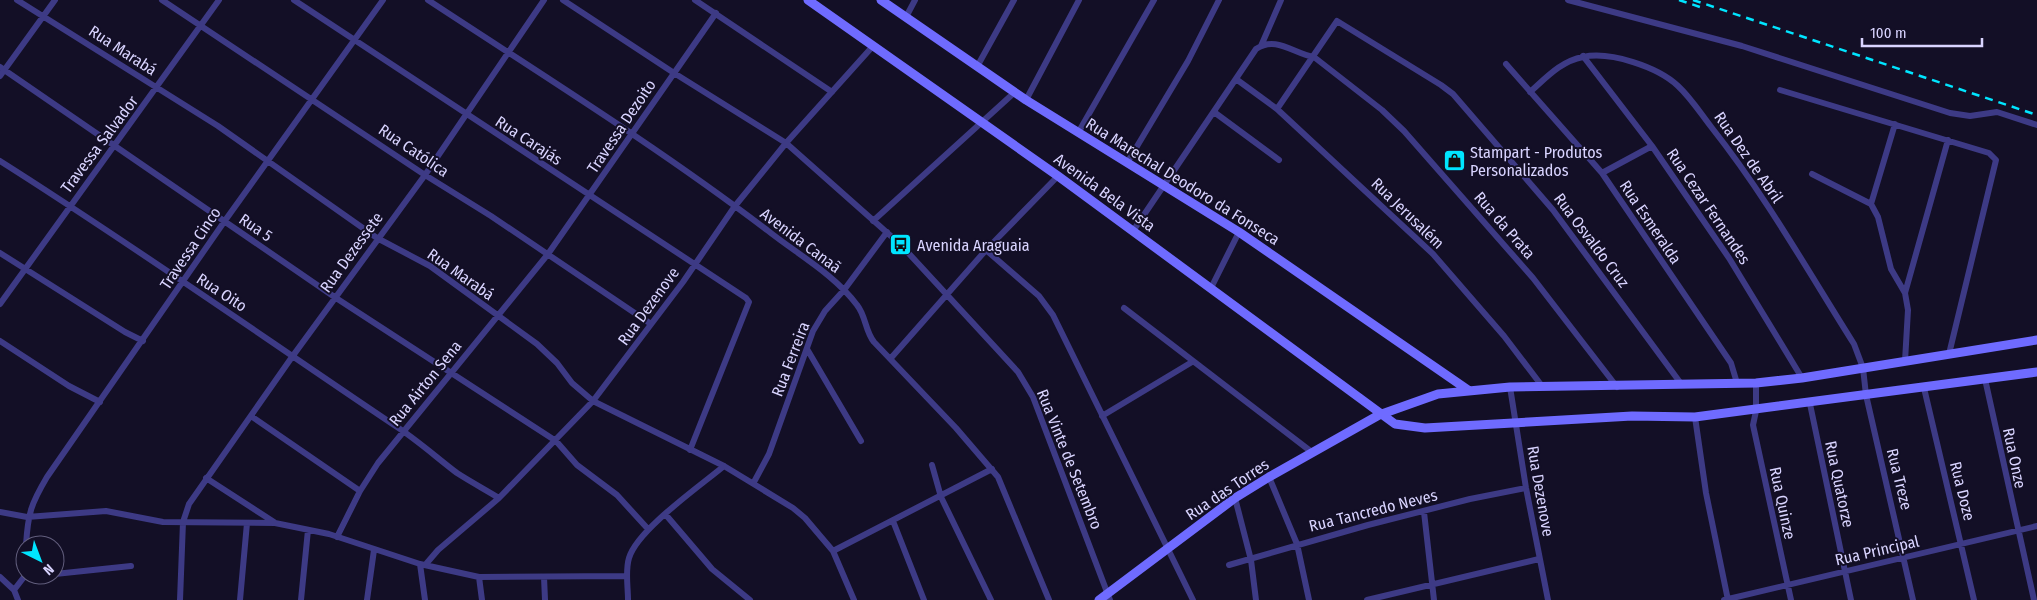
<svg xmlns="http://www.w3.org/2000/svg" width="2037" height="600" viewBox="0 0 2037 600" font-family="'Fira Sans Condensed',sans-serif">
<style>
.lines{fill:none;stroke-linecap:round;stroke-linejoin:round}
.street{stroke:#3d3a85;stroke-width:6}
.secondary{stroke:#6f6bff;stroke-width:9}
.rail{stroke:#00e5ff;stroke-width:2.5;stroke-dasharray:8 6;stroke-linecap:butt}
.labels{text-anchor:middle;stroke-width:4;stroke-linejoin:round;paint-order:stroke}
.street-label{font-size:16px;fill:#d9d4ff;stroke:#130f26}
.poi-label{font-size:16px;fill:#d9d4ff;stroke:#130f26;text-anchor:start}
</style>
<rect width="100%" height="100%" fill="#130f26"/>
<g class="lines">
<!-- street -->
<path class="street" d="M17,0L218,126L377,238L430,266L537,344L557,363L572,383L593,401L724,466L793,508L805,518L833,551L854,600
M162,0L425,175L491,216L651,324
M294,0L746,298L749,302L690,450
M428,0C542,75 658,147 767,230C797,254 834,274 857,305C866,316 865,331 874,342L956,428L998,477L1049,600
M563,0L674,73L786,143L901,245L1018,372L1033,397L1110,600
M695,0L832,92
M1568,0L1742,46L1950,113L1970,116L1997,112L2037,125
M906,17L915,0
M1261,46L1281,0
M1583,56L1652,146L1729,258L1802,378
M1506,64L1602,173L1731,363L1737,383
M978,65L1014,0
M0,67L336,298L556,441L577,465L617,495L648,529
M0,76L55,0
M1236,79L1277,109L1433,254L1504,336L1542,386
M1780,90L1989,153L1996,160L1949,354
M1530,92C1546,78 1561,61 1583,57C1610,51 1658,67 1678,86C1691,98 1701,114 1712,128C1765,195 1808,271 1854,344L1863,368L1866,395L1913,600
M1026,100L1079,0
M1277,109L1337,21L1441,85L1453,94L1553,210L1682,385
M1214,112L1279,160
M1078,133L1154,0
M0,161C133,245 263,337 394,425C416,439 436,457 457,473C471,482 486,490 499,498
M1127,163L1188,61L1219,0
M1602,173L1652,146
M1812,174L1871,204L1878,217L1891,269L1905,293L1908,310L1905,361
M1871,204L1895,124
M873,221L1015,92
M1133,231L1256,49C1276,35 1294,54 1314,57L1382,110L1404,131L1533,278L1617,387
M986,250L1039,296L1053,315L1193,600
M0,253L125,332L143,341
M1211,288L1239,232
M1905,293L1948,140
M0,304L219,0
M1124,308L1313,453
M0,341L69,386L100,402
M807,349L861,441
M891,358L986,250L1058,176
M1985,379L2034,600
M1756,383V411L1753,425L1791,600
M1510,387L1526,488L1548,600
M1924,388L1974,600
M1810,404L1851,600
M251,416L360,491
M1102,416L1192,362
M1695,417L1706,493L1728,600
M932,465L941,497L991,600
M1269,477L1297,544L1309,600
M206,478L274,522
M754,482L769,454L813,331L825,311L844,290L887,232
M1235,498L1251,560L1256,600
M0,512L27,517L106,511L163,522L275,523L329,534L420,564L479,577L627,576
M1424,512L1434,600
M666,515L712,569L750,600
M893,521L924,600
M337,537L360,491L378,463L548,254L716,13
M26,545C28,513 31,504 47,477L224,222L383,0
M833,551L992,469
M420,564L425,600
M426,564L438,550L499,498L593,401L683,282L735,206L786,143L873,46
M1229,565L1368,525L1470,499L1526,488
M55,574L131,566
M0,577L14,590L18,600
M24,577L44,575
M479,577L482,600
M544,577L545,600
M14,590L24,577L25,561
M180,600L183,522L189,504L292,357L425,175L544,0
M240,600L247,523
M301,600L308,530
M367,600L374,550
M628,600C628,586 625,571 629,558C637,530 700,486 724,466
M1367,600L1539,559
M1724,600L2037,526"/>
<!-- secondary -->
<path class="secondary" d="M808,0L1058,176L1395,424L1425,428L1632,416L1695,417L2037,372
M881,0L1026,100L1239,232L1468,390
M1099,600L1235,498L1269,477L1379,415L1438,394L1510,387L1756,383L1802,378L2037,340"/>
<!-- rail -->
<path class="rail" d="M1679,0L1700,7
M1693,0L2037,115"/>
</g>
<!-- icons -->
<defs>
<symbol id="shop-square" viewBox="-11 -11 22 22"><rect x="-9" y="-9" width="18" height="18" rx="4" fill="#00e5ff" stroke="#130f26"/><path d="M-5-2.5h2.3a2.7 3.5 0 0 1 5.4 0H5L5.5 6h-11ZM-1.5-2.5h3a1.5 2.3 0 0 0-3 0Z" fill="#111"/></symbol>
<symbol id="bus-square" viewBox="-11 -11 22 22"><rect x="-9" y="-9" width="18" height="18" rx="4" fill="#00e5ff" stroke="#130f26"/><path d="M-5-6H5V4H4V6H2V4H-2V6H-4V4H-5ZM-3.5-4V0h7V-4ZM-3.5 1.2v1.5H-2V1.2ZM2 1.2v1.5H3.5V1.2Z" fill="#111"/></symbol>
</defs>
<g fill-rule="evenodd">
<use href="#shop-square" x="1442" y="148" width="25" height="25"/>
<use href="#bus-square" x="888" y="232" width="25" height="25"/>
</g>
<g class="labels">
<!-- street labels -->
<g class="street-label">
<text transform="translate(123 50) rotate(33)" y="6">Rua Marabá</text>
<text transform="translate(621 126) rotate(-56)" y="6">Travessa Dezoito</text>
<text transform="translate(529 140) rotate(33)" y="6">Rua Carajás</text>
<text transform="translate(99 144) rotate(-53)" y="6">Travessa Salvador</text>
<text transform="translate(414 150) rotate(34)" y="6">Rua Católica</text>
<text transform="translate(1749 157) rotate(55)" y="6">Rua Dez de Abril</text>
<text transform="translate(1183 181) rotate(32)" y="6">Rua Marechal Deodoro da Fonseca</text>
<text transform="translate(1105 192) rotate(36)" y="6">Avenida Bela Vista</text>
<text transform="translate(1709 206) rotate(56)" y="6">Rua Cezar Fernandes</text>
<text transform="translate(1408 213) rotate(44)" y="6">Rua Jerusalém</text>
<text transform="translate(1651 222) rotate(56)" y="6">Rua Esmeralda</text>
<text transform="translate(1505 225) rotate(49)" y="6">Rua da Prata</text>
<text transform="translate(256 227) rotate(34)" y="6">Rua 5</text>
<text transform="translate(801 240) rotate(37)" y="6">Avenida Canaã</text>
<text transform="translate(1592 240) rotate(53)" y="6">Rua Osvaldo Cruz</text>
<text transform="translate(190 248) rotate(-56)" y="6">Travessa Cinco</text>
<text transform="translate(351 252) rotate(-54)" y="6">Rua Dezessete</text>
<text transform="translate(461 274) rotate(35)" y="6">Rua Marabá</text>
<text transform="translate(222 292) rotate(33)" y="6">Rua Oito</text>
<text transform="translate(648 306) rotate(-54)" y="6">Rua Dezenove</text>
<text transform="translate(790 359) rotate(-69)" y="6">Rua Ferreira</text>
<text transform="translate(425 383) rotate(-51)" y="6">Rua Airton Sena</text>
<text transform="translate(2015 458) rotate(78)" y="6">Rua Onze</text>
<text transform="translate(1070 459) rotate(68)" y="6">Rua Vinte de Setembro</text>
<text transform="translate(1900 479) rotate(76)" y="6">Rua Treze</text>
<text transform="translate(1840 484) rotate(78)" y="6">Rua Quatorze</text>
<text transform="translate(1227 489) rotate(-34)" y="6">Rua das Torres</text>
<text transform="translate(1541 491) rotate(80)" y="6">Rua Dezenove</text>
<text transform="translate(1963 491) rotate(76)" y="6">Rua Doze</text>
<text transform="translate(1783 503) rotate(78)" y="6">Rua Quinze</text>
<text transform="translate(1373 510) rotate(-14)" y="6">Rua Tancredo Neves</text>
<text transform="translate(1877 550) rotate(-13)" y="6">Rua Principal</text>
</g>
<!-- poi labels -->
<g class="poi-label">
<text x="1470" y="158">Stampart - Produtos<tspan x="1470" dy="18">Personalizados</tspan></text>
<text x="917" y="251">Avenida Araguaia</text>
</g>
</g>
<!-- north arrow -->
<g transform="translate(40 560) rotate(138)"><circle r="24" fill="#130f26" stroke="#625e7d"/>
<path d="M0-4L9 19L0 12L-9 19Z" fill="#00e5ff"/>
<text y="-8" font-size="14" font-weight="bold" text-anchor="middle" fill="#d9d4ff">N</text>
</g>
<!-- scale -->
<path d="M1862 38v8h120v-8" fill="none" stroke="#d9d4ff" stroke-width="2.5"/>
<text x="1870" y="38" font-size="15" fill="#d9d4ff" stroke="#130f26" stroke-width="4" paint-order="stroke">100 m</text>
</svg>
